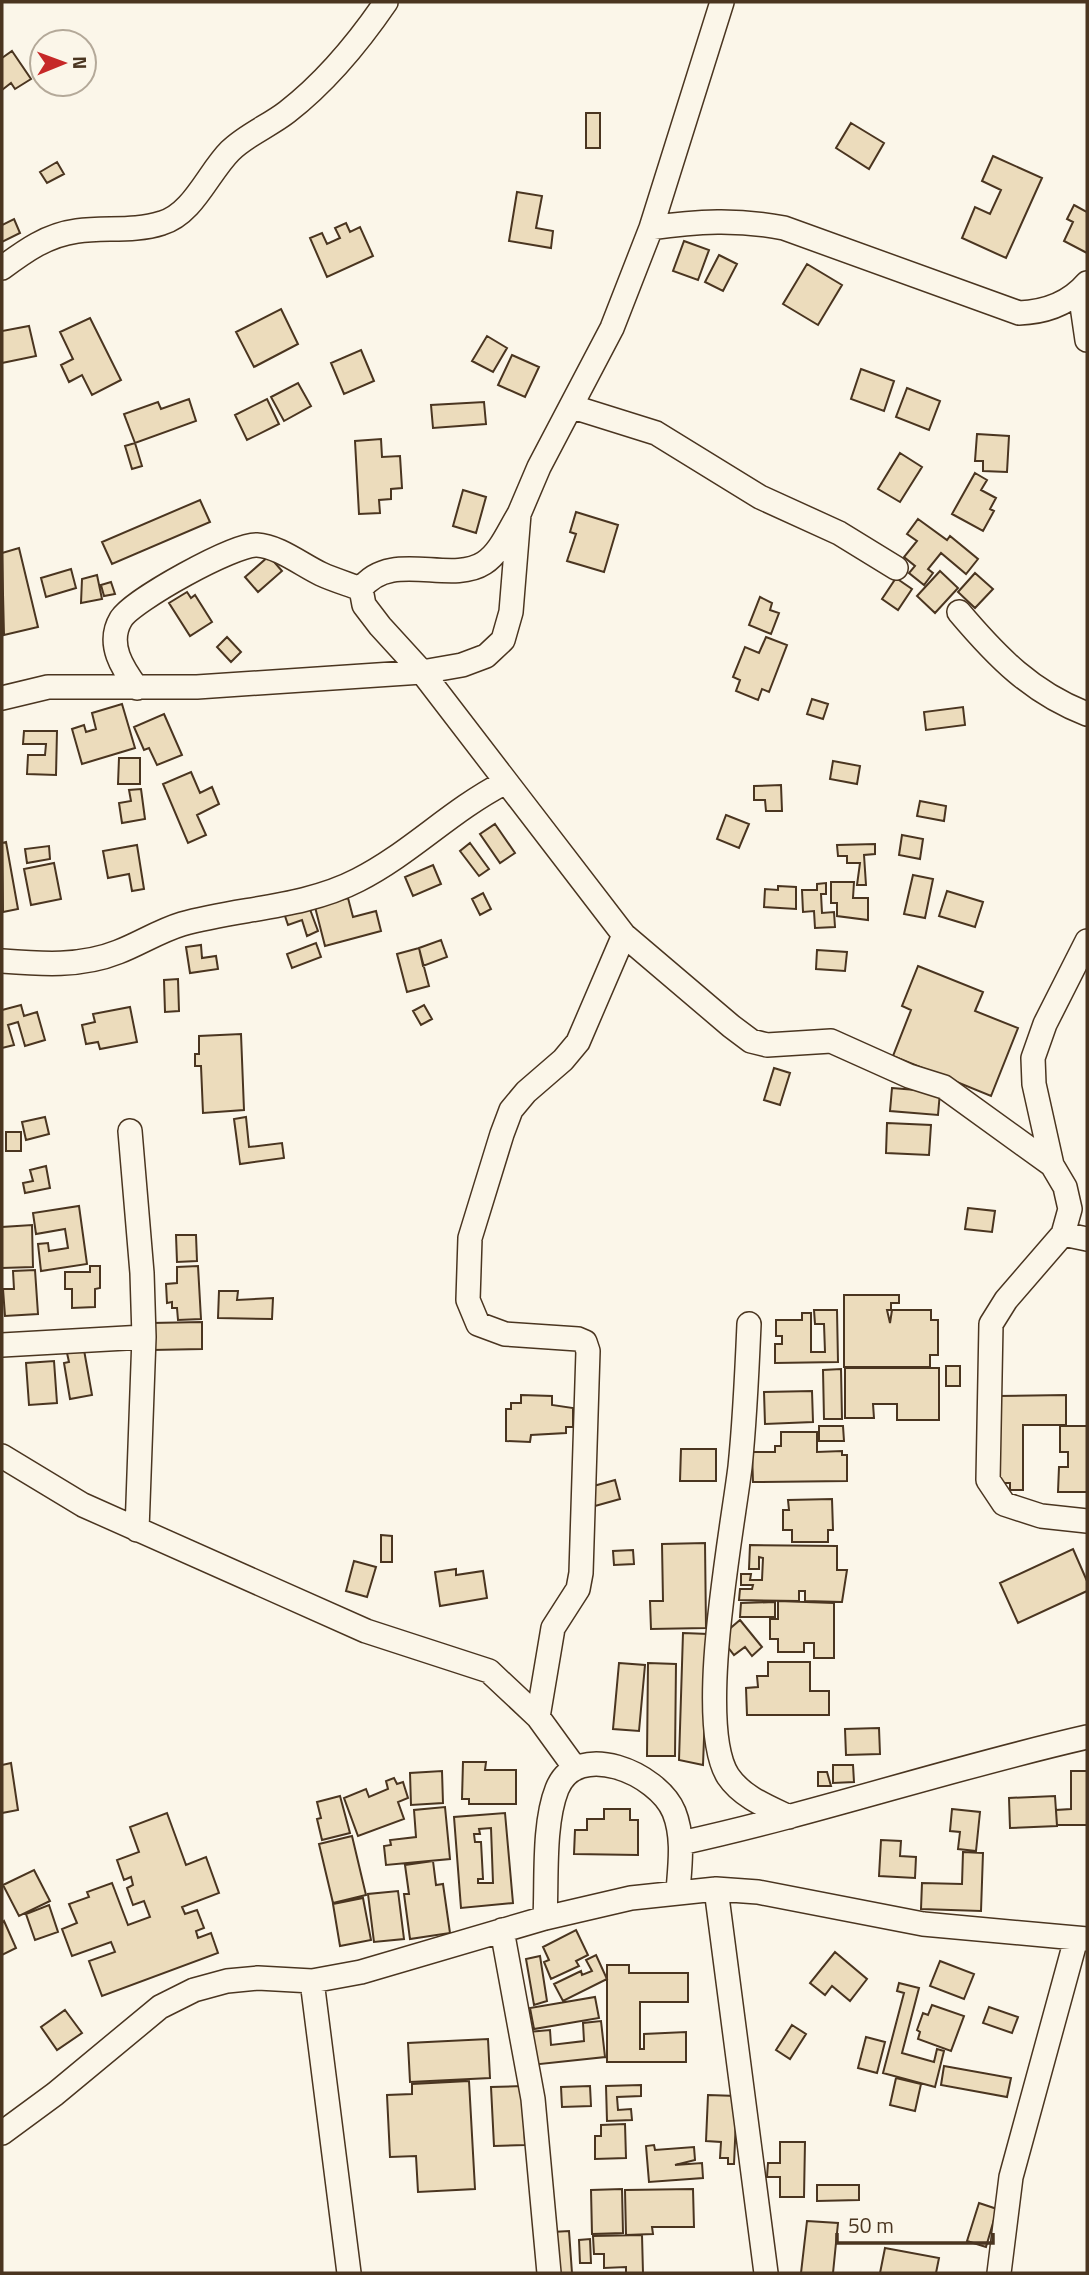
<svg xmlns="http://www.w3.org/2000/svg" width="1089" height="2275" viewBox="0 0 1089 2275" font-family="'Titillium Web',sans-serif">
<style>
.building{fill:#ecdcbc;stroke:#4a3520;stroke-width:2;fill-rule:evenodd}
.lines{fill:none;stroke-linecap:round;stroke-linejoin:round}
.minor-casing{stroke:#4a3520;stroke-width:26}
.minor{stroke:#fbf6e9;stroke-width:23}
</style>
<rect width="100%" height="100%" fill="#fbf6e9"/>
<!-- building -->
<path class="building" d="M12,51L31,79L15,89L11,83L2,90V58Z
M586,113H600V148H586Z
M851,123L884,143L869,169L836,148Z
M993,156L1042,178L1006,258L962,238L975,207L990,214L1001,190L982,181Z
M57,162L64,174L47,183L40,172Z
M517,192L542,196L536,228L553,231L551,248L509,241Z
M1074,205L1087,212V253L1064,241L1073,222L1067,219Z
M14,219L20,233L2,242V225Z
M346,223L350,232L360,227L373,256L327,277L310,238L322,233L327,244L340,238L335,228Z
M684,241L709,250L698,280L673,271Z
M719,255L737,264L723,291L705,282Z
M807,264L842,285L818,325L783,304Z
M281,309L298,344L254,367L236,332Z
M90,318L121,380L92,395L82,375L69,382L61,365L73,359L60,332Z
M29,326L36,356L2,363V331Z
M487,336L507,348L493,372L472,361Z
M361,350L374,381L344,394L331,363Z
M512,355L539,367L525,397L498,385Z
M861,369L894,381L884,411L851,399Z
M298,383L311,406L284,421L271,397Z
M907,388L940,401L929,430L896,417Z
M189,399L196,421L135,443L124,414L158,402L161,409Z
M267,399L279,424L247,440L235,415Z
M484,402L486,424L433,428L431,405Z
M977,434L1009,436L1007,472L983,471V461H975Z
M381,439L382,457L400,456L402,488L391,489V499L379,500L380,513L359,514L355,441Z
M135,443L142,466L132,469L125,446Z
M900,453L922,467L900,502L878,489Z
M975,473L987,480L981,490L996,498L990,509L994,511L983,531L952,514Z
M463,490L486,497L476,533L453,526Z
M200,500L210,522L112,564L102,542Z
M576,512L618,525L604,572L567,561L576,534L570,532Z
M918,519L947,540L950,536L978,559L966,574L941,553L928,569L933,573L924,585L909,573L915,566L904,557L917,541L907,534Z
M19,548L38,627L4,635L2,553Z
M269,556L282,571L258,592L245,577Z
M71,569L76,588L46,597L41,578Z
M940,571L958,588L935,613L917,596Z
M975,573L993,589L975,608L958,592Z
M97,575L102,599L81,603L82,579Z
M896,578L912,589L898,610L882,599Z
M111,582L115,594L104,596L101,585Z
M187,592L191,598L195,595L212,622L190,636L169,603Z
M760,597L772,603L770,610L779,613L771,634L749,625Z
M227,637L241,652L231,662L217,647Z
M766,637L787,645L769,692L762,689L758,700L736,691L740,680L733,677L745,647L759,653Z
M812,699L828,704L823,719L807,714Z
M122,704L135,748L82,764L72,729L84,725L86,732L96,729L92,713Z
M963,707L965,725L926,730L924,712Z
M164,714L182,755L157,765L149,748L144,750L134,727Z
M24,731H57L56,775L27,774L28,755H45L46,744H23Z
M119,758H140V784H118Z
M833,761L860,766L857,784L830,779Z
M191,772L200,793L212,787L219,804L197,815L206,835L188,843L163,784Z
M781,785L782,811H766L765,800H754V786Z
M141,789L145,819L122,823L119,803L131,801L129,790Z
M920,801L946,806L944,821L917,816Z
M726,815L749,824L739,848L717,839Z
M495,824L515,853L500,863L480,834Z
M902,835L923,839L920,859L899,855Z
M6,842L18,909L3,912L2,843Z
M470,843L489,869L479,876L460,851Z
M875,844V854L864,855L866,885H857L860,863H847V856H838L837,845Z
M137,845L144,889L132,891L129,874L108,878L103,851Z
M49,846L50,859L27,863L25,849Z
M54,863L61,899L31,905L24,869Z
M433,865L441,884L413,896L405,877Z
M913,875L933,879L925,918L904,914Z
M831,882H854L853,898H868V920L837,916V903H831Z
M826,883V894H821L822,913L834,912L835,927L815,928L814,911L803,912L802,890H817V884Z
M778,886L796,887V909L764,907L765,889L778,890Z
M947,891L983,902L975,927L939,916Z
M483,893L491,909L480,915L472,899Z
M348,898L353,917L376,911L381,931L325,946L315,907Z
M308,904L318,931L307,936L302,920L288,925L284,913Z
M441,940L447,957L423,966L419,948Z
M316,943L321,957L292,968L287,954Z
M201,945L202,958L216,956L218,969L190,973L186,947Z
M419,948L429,986L407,992L397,954Z
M817,950L847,952L845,971L816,969Z
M918,966L983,992L975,1011L1018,1028L991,1096L893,1056L911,1010L902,1006Z
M178,979L179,1011L165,1012L164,980Z
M21,1005L24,1016L37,1012L45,1040L25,1046L18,1022L8,1025L14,1045L2,1048V1010Z
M424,1005L432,1019L421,1025L413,1011Z
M130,1007L137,1042L100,1049L98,1042L86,1044L82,1025L95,1022L93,1014Z
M241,1034L244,1110L203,1113L201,1066H195V1054H199V1036Z
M774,1068L790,1073L780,1105L764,1100Z
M892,1088L940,1092L938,1115L890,1111Z
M45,1117L49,1134L26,1140L22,1122Z
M246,1117L249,1147L282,1143L284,1158L240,1164L234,1119Z
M887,1123L931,1125L929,1155L886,1153Z
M6,1132H21V1151H6Z
M46,1166L50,1188L25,1193L23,1183L33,1181L30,1170Z
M79,1206L87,1264L41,1271L38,1244L48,1243L49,1251L68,1248L65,1229L36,1234L33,1213Z
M968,1208L995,1211L992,1232L965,1229Z
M32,1225L33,1267L2,1268V1227Z
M176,1235H196L197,1261L177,1262Z
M90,1266H100V1288L95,1289V1307L72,1308V1289H65V1272H90Z
M198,1266L201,1319L178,1320L177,1308H172V1302L167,1303L166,1284L177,1283V1267Z
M35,1270L38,1314L5,1316L3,1289H14L13,1271Z
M219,1291H238L237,1300L273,1298L272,1319L218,1318Z
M844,1295H899V1303H891V1310H887L890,1323L892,1310H931V1320H938V1355H930V1367H844Z
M814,1310H837L838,1362L775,1363V1344H782V1336H776V1320H802V1313H811V1352H825L824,1324H815Z
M202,1322V1349L152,1350L151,1323Z
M84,1350L92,1395L70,1399L64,1363L69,1362L67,1353Z
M54,1361L57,1403L29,1405L26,1363Z
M946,1366H960V1386H946Z
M845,1368H939V1420H897V1404H873L874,1418H845Z
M841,1369L842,1419H824L823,1370Z
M812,1391L813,1422L765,1424L764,1392Z
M521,1395L552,1396V1405L573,1408V1427H566V1433L531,1435L530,1442L506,1441V1409H511V1403H521Z
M1066,1395V1425H1023V1490H1010V1483H998V1396Z
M819,1426H843L844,1441H819Z
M1060,1426H1087V1492H1058L1059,1467H1068V1452H1060Z
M781,1432H817V1452L842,1451V1455H847V1481L753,1482L752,1452H775V1446H781Z
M681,1449H716V1481H680Z
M615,1480L620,1499L595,1506L590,1487Z
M832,1499L833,1530H828V1542H792V1530H783V1510H789L788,1500Z
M381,1535L392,1536V1562H381Z
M705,1543L706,1628L651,1629L650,1601H663L662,1544Z
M750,1545L837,1546V1570H847L842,1602L805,1601V1591H799V1601L739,1600L740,1589H752L753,1585H741V1574H751L750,1580H762L763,1558L759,1557V1569H749Z
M1073,1549L1087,1581V1591L1018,1623L1000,1583Z
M633,1550L634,1564L614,1565L613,1551Z
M354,1561L376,1567L367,1597L346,1591Z
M456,1569V1575L483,1571L487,1598L440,1606L435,1572Z
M778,1601L834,1603V1658H814V1643H804V1652H778V1639H770V1619H778Z
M775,1602V1617H740L741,1603Z
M740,1620L762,1647L752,1656L745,1647L734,1655L720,1637Z
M683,1633L708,1634L703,1765L679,1760Z
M768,1662H810V1691H829V1715H747L746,1688L758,1687L757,1676H768Z
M619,1663L645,1665L639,1731L613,1729Z
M648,1663L676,1664L675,1756H647Z
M879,1728L880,1754L846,1755L845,1729Z
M463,1762H486L485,1770H516V1804H469V1799H462Z
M11,1763L18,1810L2,1813V1765Z
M833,1765H853L854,1782L833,1783Z
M442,1771L443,1803L411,1805L410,1773Z
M1071,1771H1087V1825H1057L1056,1810L1071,1809Z
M818,1772H827L831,1786H818Z
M394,1778L397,1784L403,1782L408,1798L398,1802L404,1819L358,1836L344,1798L366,1789L369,1797L388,1789L386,1781Z
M340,1796L350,1833L322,1840L317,1819L321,1818L317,1802Z
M1055,1796L1057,1826L1010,1828L1009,1798Z
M445,1807L450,1859L386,1865L384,1846L391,1845L390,1840L416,1837L414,1810Z
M604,1809H630V1820H638V1855L574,1854L575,1830H587V1819H604Z
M952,1809L980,1812L976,1851L958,1849L960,1832L950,1831Z
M167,1813L186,1865L206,1857L219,1893L182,1907L185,1914L197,1910L204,1928L196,1931L198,1938L211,1933L218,1953L102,1996L89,1961L115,1952L111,1942L72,1956L62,1929L77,1923L69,1904L89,1897L87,1892L112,1883L128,1925L150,1917L144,1901L133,1905L127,1888L133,1885L131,1877L124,1880L117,1860L139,1852L130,1827Z
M505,1813L513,1903L461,1908L454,1817ZM491,1828L493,1883H478V1879H483L481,1842H475L474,1834H480L479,1829Z
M352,1836L366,1895L333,1903L319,1844Z
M881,1840L901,1841L900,1856L916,1857L915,1878L879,1876Z
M963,1852L983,1853L981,1911L921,1909L922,1883L962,1884Z
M433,1861L436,1885L443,1884L450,1933L410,1939L404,1894H409L405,1865Z
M34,1870L50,1901L19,1916L3,1885Z
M398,1891L404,1939L374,1942L368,1894Z
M363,1898L371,1940L340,1946L333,1904Z
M49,1905L58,1932L35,1940L26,1914Z
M4,1921L16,1948L2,1955V1923Z
M576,1930L588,1955L576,1961L579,1966L551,1979L544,1962L549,1960L543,1947Z
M835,1952L867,1979L850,2001L832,1986L825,1995L810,1983Z
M596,1955L607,1979L563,2001L554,1984L581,1971L582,1975L592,1971L586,1960Z
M540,1956L547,2001L534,2005L526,1959Z
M940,1961L974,1974L964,1999L930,1986Z
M607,1965H629V1973H688V2002H640V2049H644V2034L686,2032V2062H607Z
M899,1983L919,1988L902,2053L934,2062L937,2049L944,2051L935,2087L883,2073L904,1993L897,1991Z
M595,1997L599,2018L534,2029L530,2008Z
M932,2005L964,2016L951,2051L918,2039L920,2032L917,2030L923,2013L928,2015Z
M989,2007L1018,2017L1012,2033L983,2023Z
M65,2010L82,2033L57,2050L41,2027Z
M601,2021L605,2057L531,2065L528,2032L550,2030L551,2045L584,2041L583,2023Z
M792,2025L806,2034L790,2059L776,2050Z
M866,2037L885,2042L877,2073L858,2068Z
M488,2039L490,2078L410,2082L408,2043Z
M944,2066L1011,2078L1007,2097L941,2085Z
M896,2078L921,2084L915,2111L890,2105Z
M469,2081L475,2189L418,2192L416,2156L390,2157L387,2095L412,2094V2084Z
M641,2085V2096L617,2097L618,2110L631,2109L632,2120L607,2121L606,2086Z
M523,2086L525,2145L494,2146L491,2087Z
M590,2086L591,2106L562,2107L561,2087Z
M708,2095L737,2096L734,2164H728V2158H720L721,2142L706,2141Z
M625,2124L626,2158L595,2159V2136H601V2125Z
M780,2142H805L804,2197H780V2177H767L768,2163H780Z
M654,2145L655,2150L694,2147L695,2160L675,2165L702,2163L703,2178L649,2182L646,2146Z
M817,2185H859V2200L817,2201Z
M622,2189L623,2233L592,2234L591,2190Z
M693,2189L694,2227H652L653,2234L626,2235L625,2190Z
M979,2203L997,2209L986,2247L967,2241Z
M807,2221L838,2223L833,2273H801Z
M569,2231L572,2273H556L552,2232Z
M642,2235L643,2273H626V2267L604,2268V2254H594L593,2236Z
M590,2239L591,2263H580L579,2240Z
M885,2248L939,2258L936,2273H880Z"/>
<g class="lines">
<defs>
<path id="minor" d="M651,228C697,221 738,219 784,228L1019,313C1045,312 1069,304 1087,283
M2,268C25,251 47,235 77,231C105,227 134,232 162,223C193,214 208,173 230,151C246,135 269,126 287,112C327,81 358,43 386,2
M1080,292L1087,340
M573,407L656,433L760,497L839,533L896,568
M519,514C509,530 500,553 484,563C450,585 390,549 361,589L364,605L380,626L422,672L624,935L731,1026L751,1041L767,1045L831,1041L909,1076L944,1087L1052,1165L1065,1187L1070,1209L1063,1234L1006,1300L991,1324L988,1480L1004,1504L1041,1516L1087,1521
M959,612C997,657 1032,693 1087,714
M137,688C123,669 106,644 121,619C133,600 234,544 257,545C278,546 302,565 321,574C334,580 348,584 361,589
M2,698L48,687H197L422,672L462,665L486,656L503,640L511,612L519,514L539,467L612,328L651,228L722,2
M2,961C41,964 81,967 118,952C139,944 159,931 182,924C239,908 304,908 358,880C411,853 450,811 504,783
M130,1131L142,1273L144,1337L137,1530
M1052,1165L1034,1084L1033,1058L1045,1024L1087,941
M1063,1234L1087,1239
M749,1324C747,1371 745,1419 740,1467C732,1533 695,1724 728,1776C742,1797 768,1807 789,1817
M2,1345L144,1337
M2,1456L83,1505L366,1631L489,1671L538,1717L575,1768
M538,1717L553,1628L578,1589L581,1573L588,1351L585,1342L578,1339L505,1334L478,1324L468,1300L470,1238L502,1134L511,1110L526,1092L563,1060L578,1042L624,935
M681,1843C818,1813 951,1768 1087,1737
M716,1889L766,2273
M545,1918C547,1880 543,1824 557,1789C577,1739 658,1773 674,1812C684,1837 680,1865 678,1891
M502,1930L533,2099L549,2273
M312,1981L349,2273
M2,2133L55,2094L160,2007L194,1990L227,1981L258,1978L312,1981L361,1972L545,1918L631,1898L716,1889L758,1892L923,1924L1087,1939
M999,2273L1011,2177L1076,1939"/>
</defs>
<!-- minor casing -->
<use href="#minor" class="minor-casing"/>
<!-- minor -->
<use href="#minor" class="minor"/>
</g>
<!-- border -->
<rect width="1089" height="2275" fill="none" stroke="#4a3520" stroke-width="7"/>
<!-- north arrow -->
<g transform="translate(63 63) rotate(89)"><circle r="33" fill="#fbf6e9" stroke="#b4a999" stroke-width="2"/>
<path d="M0-5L12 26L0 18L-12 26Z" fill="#c62828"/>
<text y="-10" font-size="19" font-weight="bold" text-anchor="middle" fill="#4a3520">N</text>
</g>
<!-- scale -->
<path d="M837 2233v10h156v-10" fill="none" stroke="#4a3520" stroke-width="3.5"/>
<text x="848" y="2233" font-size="21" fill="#4a3520" stroke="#fbf6e9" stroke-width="5" paint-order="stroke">50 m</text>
</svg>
